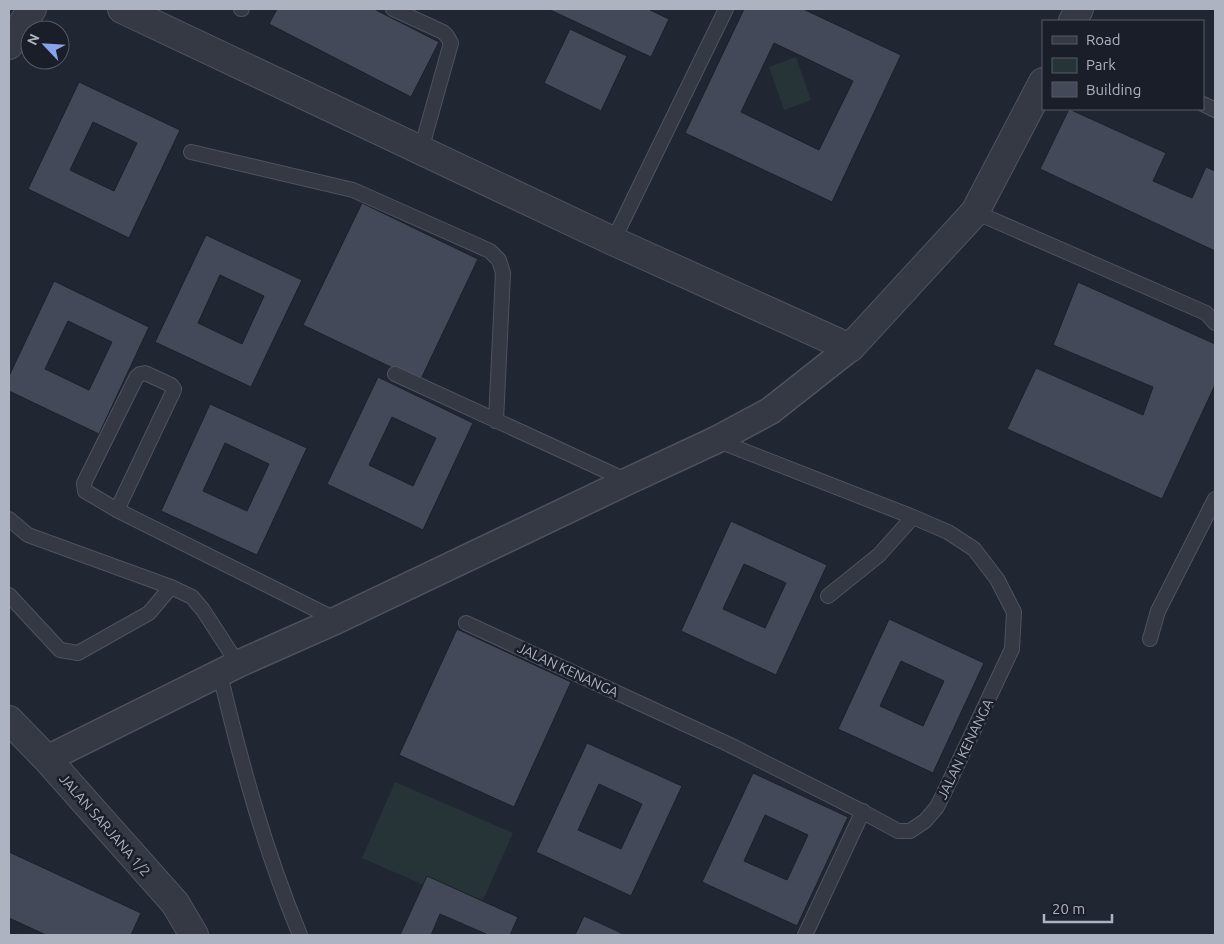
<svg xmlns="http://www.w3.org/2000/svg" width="1224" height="944" viewBox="0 0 1224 944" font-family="Ubuntu,sans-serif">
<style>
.green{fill:#263437}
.building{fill:#434958;stroke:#1c202b;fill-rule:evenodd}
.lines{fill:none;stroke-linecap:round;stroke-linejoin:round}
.service-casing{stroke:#4f535f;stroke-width:16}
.minor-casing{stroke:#4f535f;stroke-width:29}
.tertiary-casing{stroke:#4f535f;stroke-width:30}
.service{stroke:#343944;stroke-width:14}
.minor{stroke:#343944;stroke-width:26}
.tertiary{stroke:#343944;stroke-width:28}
.labels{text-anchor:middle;stroke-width:5;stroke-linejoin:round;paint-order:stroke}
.street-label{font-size:14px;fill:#aeb3c1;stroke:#1a1e29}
</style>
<rect width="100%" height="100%" fill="#212633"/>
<!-- green -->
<path class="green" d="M796,57L811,100L784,110L769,67Z
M395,782L513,833L479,909L362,858Z"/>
<!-- building -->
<path class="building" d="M277,9H374L439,42L411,97L269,24Z
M548,9H648L669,19L651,57Z
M744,9H803L901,55L832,202L685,133ZM774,43L853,81L819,150L741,112Z
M570,29L627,56L601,111L544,83Z
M79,82L180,130L129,238L28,189ZM93,122L137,143L114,191L70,170Z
M1069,109L1166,153L1153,181L1192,198L1206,167L1215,171V251L1040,169Z
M362,203L478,259L420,381L303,325Z
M206,235L302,280L251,387L155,342ZM220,275L264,296L242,344L198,323Z
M54,281L149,327L99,434L9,391V376ZM68,321L112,342L89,390L45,369Z
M1078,282L1215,344V385L1162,499L1007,429L1036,368L1143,415L1153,387L1053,345Z
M378,377L473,423L423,530L327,484ZM392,417L436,438L413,486L369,465Z
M210,404L307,448L257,555L161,511ZM225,443L269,464L247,511L203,491Z
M731,521L827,565L776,675L681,631ZM744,564L786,583L765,628L723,609Z
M889,619L984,663L933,773L838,729ZM901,661L944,681L923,726L880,706Z
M457,629L571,682L514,807L399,755Z
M587,743L682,786L631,896L536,852ZM599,784L642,804L621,849L578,830Z
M753,773L848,817L797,926L702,882ZM765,815L808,835L787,880L744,861Z
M9,852L141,913L131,935H46L9,918Z
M427,876L518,917L510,935H485L486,934L440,914L431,935H400Z
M584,916L615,930L625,935H575Z"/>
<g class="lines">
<defs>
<path id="service" d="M241,9H242
M393,9L443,32L447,36L451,43L421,150
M1203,104L1215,110
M191,152L353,190L490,251L499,260L503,273L496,421
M975,212L1206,313L1215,323
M613,241L726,9
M145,373L171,385L174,389L173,392L117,510L85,491L84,483L136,378L140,374Z
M395,374L628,481
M117,510L337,620
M9,519L28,535L171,587L192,597L203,610L238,664
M9,595L60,650L78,653L149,613L171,587
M828,596L879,555L913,517
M466,623L730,745L865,813L898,831H910L925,821L937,807L944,793L1012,649L1014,612L997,579L974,549L948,532L913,517L716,440
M1150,639L1158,611L1215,499
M220,674C241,763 265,851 300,935
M805,935L863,811"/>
<path id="minor" d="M47,759L238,664L337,620L628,481L716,440L770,411L850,348"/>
<path id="tertiary" d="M122,9L613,241L850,348L975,212L1043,82
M1073,21L1079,9
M9,45L32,9
M9,720L47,759L175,903L194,935"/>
</defs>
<!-- service casing -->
<use href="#service" class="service-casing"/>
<!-- minor casing -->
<use href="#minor" class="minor-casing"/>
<!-- tertiary casing -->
<use href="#tertiary" class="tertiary-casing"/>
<!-- service -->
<use href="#service" class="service"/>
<!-- minor -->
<use href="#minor" class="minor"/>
<!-- tertiary -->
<use href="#tertiary" class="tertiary"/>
</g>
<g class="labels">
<!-- street labels -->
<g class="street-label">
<text transform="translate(568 670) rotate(25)" y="5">JALAN KENANGA</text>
<text transform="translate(965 749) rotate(-64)" y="5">JALAN KENANGA</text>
<text transform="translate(105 825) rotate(49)" y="5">JALAN SARJANA 1/2</text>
</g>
</g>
<!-- border -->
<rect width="1224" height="944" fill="none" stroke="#aeb3c1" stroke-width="20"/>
<!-- legend -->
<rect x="1042" y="20" width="162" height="90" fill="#1a1e29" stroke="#555a66"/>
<rect x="1052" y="36" width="25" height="8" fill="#343944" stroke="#555a66"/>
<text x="1086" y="45" font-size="15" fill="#aeb3c1">Road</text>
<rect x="1052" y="58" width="25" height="15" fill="#263437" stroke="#555a66"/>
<text x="1086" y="70" font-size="15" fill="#aeb3c1">Park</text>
<rect x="1052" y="82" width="25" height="15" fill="#434958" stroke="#555a66"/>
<text x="1086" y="95" font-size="15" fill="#aeb3c1">Building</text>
<!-- north arrow -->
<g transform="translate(45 45) rotate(295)"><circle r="24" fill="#1a1e29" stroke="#555a66"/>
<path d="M0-4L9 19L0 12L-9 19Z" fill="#89a2ec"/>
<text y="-8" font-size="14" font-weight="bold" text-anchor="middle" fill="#aeb3c1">N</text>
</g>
<!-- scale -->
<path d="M1044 914v8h68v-8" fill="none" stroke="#aeb3c1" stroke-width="2.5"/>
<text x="1052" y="914" font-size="15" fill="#aeb3c1" stroke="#1a1e29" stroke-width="4" paint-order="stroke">20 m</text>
</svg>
